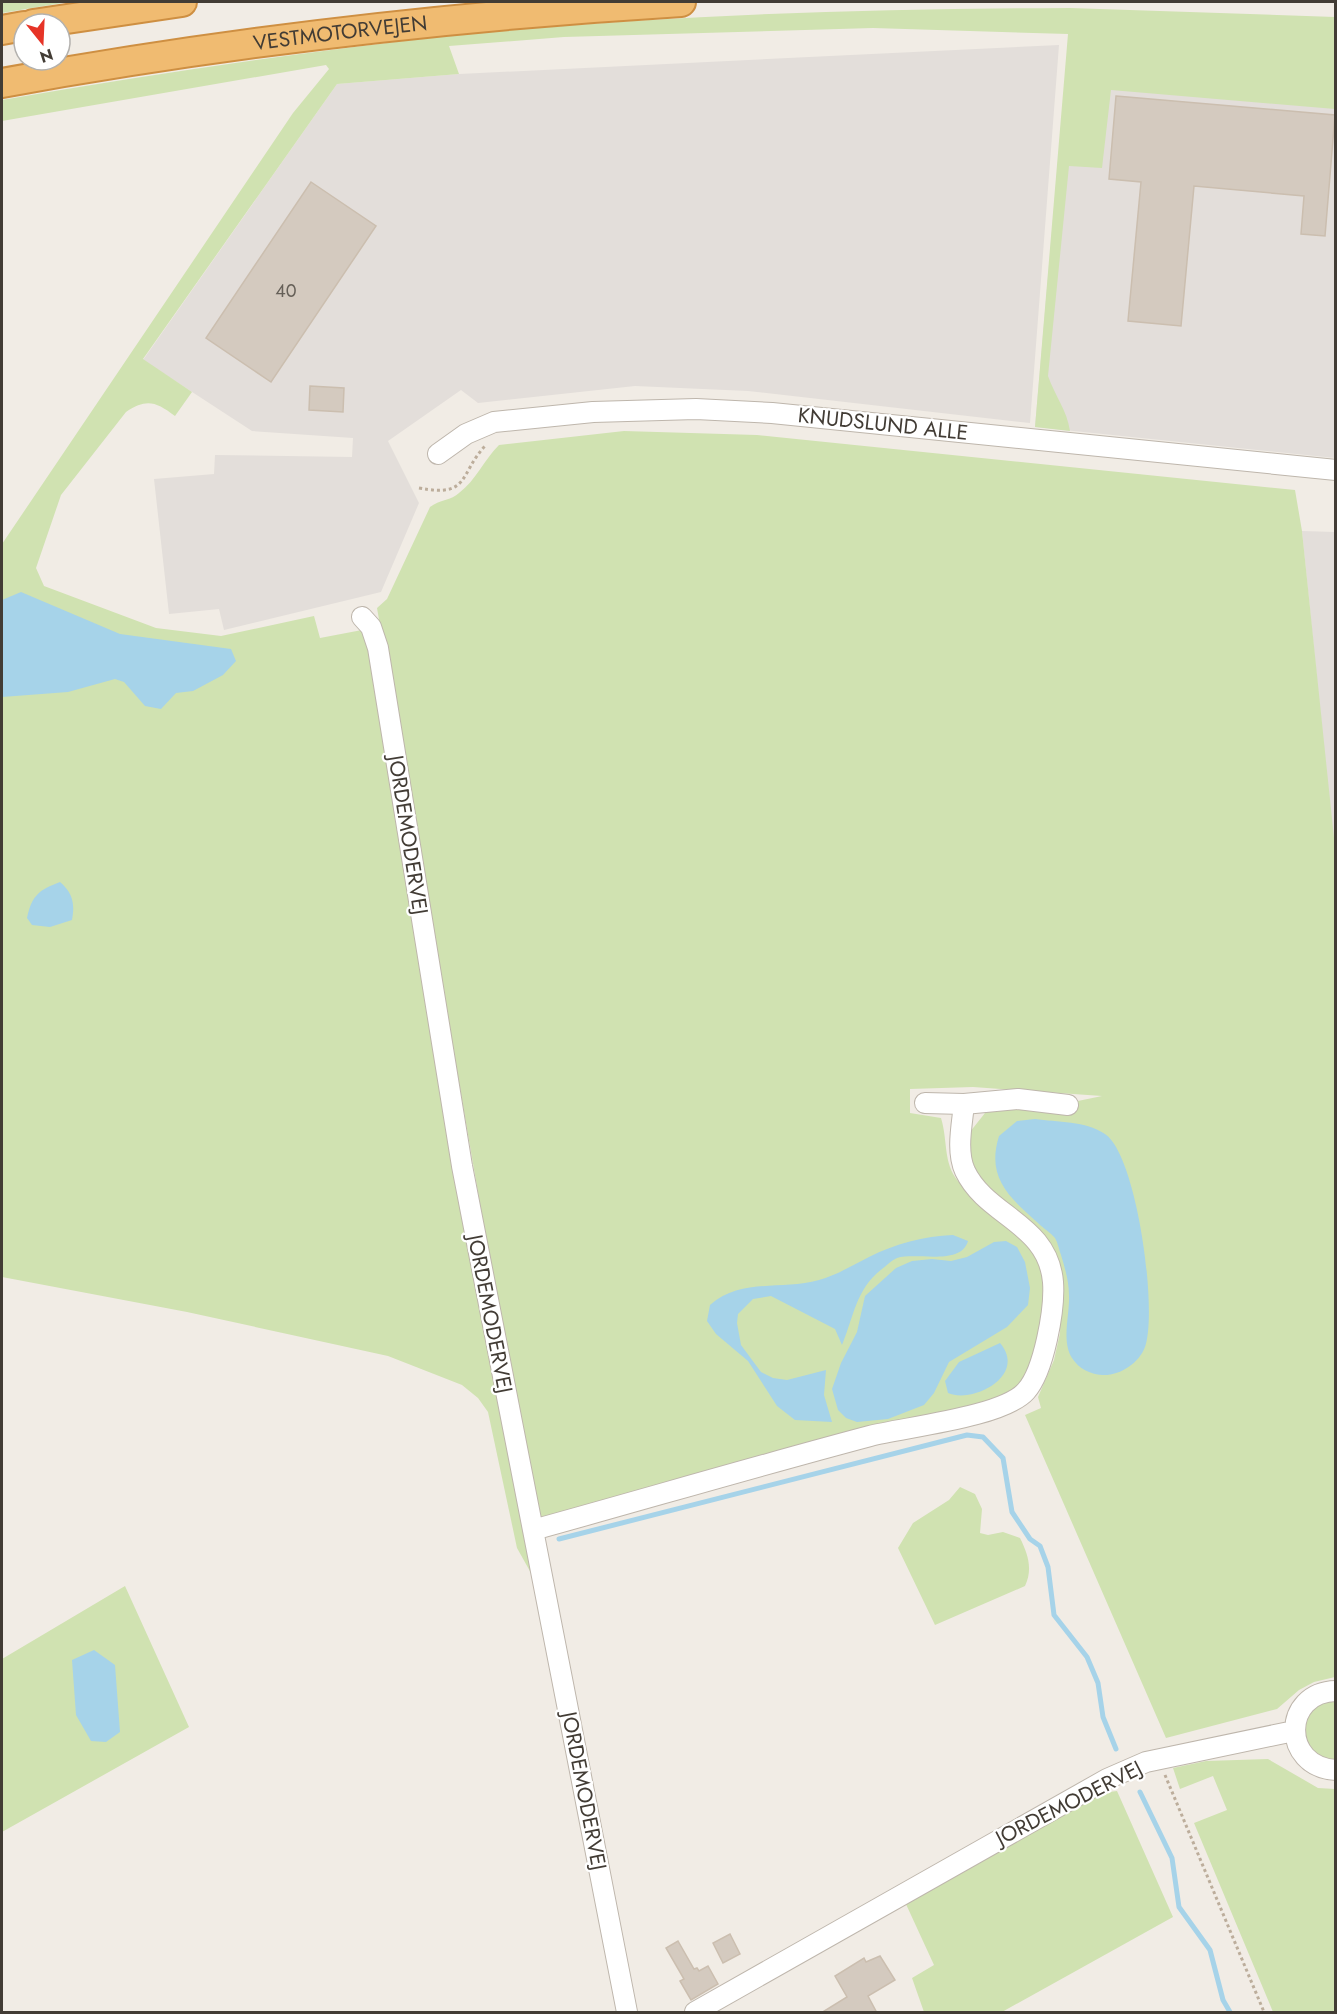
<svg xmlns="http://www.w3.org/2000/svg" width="1337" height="2014" viewBox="0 0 1337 2014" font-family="Jost,sans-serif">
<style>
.industrial{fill:#e3deda}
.green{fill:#d0e2b1}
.water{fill:#a6d3e9}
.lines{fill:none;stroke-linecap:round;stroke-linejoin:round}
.stream{stroke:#a6d3e9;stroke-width:5}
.building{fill:#d4cabf;stroke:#cbbeaf;stroke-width:1.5}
.minor-casing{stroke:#beb6ac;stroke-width:22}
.highway-casing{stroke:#ce8f42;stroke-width:32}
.path{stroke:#bcad9b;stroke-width:3;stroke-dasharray:3 3;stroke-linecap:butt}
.minor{stroke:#fff;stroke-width:20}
.highway{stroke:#f0bb71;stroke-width:28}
.labels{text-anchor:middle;stroke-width:4.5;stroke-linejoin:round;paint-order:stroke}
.number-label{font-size:18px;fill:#666058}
.street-label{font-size:21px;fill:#423c35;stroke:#fff}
</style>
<rect width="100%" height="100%" fill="#f1ece5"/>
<!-- industrial -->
<path class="industrial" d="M1069,34L1335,45V458L1035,427Z
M1059,45L1030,423L748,391L635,386L478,403L461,390L388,441L419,503L381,592L224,630L219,609L169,614L154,479L214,474L215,455L352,457L353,438L252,431L143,360L337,84L459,74Z
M1302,531L1335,532V857Z"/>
<!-- green -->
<path class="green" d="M2,2H68L2,13Z
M1070,8L1335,17V109L1111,90L1102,168L1069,166L1048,376C1055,396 1067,410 1070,431L1035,427L1068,34L873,28L564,37L449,46L459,74L337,84L143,359L192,392L175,416C156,402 147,398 126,412L61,495L36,568L44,586L156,628L221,636L314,616L320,638L362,630L367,633L536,1582L517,1548L488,1412L478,1398L462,1385L388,1356L187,1312L2,1277V544L293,113L329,69L326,65L2,121V100C147,75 293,53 439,37C649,15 859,9 1070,8Z
M624,431L757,435L1295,490L1302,531L1336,857L1335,1677L1314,1682L1299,1690L1277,1709L1166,1738L1025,1415L1041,1408L1038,1397L1054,1360L1060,1333L1061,1270L1050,1243L973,1173L966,1137L985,1113L1003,1106L1074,1114L1073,1102L1102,1096L973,1087L910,1089V1113L941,1118C948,1141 943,1163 958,1181L1035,1247L1046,1275L1042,1337L1019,1387L1004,1399L540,1518L508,1366L377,608L387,599L430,507C439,500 452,500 459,493C476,480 484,460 499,445Z
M960,1487L975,1494L982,1509L980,1533L988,1535L1003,1532L1020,1538C1028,1554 1033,1569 1025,1586L935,1625L898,1548L913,1523L949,1500Z
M125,1586L189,1727L2,1832V1659Z
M1332,1698H1335V1763L1319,1760L1302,1737L1309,1709Z
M1268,1759L1318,1788L1335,1789V2012H1273L1194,1823L1227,1810L1213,1776L1180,1789L1173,1768L1206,1761Z
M1117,1791L1173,1917L1002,2012H924L912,1978L934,1965L905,1902L1101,1793Z"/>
<!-- water -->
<path class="water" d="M21,592L120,634L231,649L236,661L223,675L193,691L176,693L161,709L145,706L124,682L115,679L68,692L2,697V600Z
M60,882C73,893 75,904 72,920L50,927L32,925L27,918C32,895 39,890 60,882Z
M1035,1119C1057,1122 1086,1121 1105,1134C1137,1155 1158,1311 1145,1347C1139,1363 1120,1376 1102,1375C1090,1374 1079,1369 1072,1358C1061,1341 1070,1314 1069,1295C1069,1282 1065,1268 1061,1255C1059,1250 1058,1243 1055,1238C1051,1233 1043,1228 1038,1223C1009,1197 986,1178 999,1136L1017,1121Z
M953,1235L968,1241C961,1266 917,1252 897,1258C892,1260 887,1265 882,1269C856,1289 854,1316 842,1345L835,1329L771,1296L753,1299L738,1314L737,1323L741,1345L761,1372L773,1378L787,1380L826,1370L824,1395L832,1422L795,1420L777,1406L748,1361L716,1334L707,1321L710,1305C742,1277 781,1291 819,1280C837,1275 853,1265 869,1257C895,1244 924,1236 953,1235Z
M1006,1241L1017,1247L1025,1262L1030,1288L1028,1305L1007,1327L949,1362L934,1393L924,1405L888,1419L857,1422L846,1418L838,1410L832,1389L841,1363L857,1332L865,1296L896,1268L912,1261L932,1259L951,1261L967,1257L994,1242Z
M1000,1343C1028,1376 972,1404 948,1393L945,1381L959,1362Z
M94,1650L115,1665L120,1732L106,1742L91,1741L76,1715L72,1660Z"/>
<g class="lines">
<!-- stream -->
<path class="stream" d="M559,1539L967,1435L983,1437L1003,1458L1012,1512L1030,1539L1040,1546L1048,1567L1054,1615L1087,1657L1098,1683L1103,1717L1116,1749
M1140,1792L1172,1858L1179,1907L1210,1950L1223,2000L1230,2012"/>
</g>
<!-- building -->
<path class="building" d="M1116,96L1335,115L1325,236L1301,234L1304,196L1194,186L1181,326L1128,321L1141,182L1109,179Z
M311,182L376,226L271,382L206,338Z
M310,386L344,388L343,412L309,410Z
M730,1934L740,1954L723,1963L713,1943Z
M678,1941L694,1969L697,1968L699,1971L708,1966L718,1984L691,2000L680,1981L684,1979L666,1948Z
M880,1956L895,1980L868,1996L877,2013H821L847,1997L835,1976L864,1958L866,1962Z"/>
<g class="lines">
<defs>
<path id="minor" d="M438,454L466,434L494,422L593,412L696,409L772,413L1336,470
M362,617L371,627L378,648L462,1166L627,2012
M925,1103L964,1104
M533,1530C645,1499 757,1466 870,1436C906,1427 1003,1417 1026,1391C1044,1371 1055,1309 1053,1282C1048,1223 987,1217 965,1171C956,1151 962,1125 964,1104L1018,1099L1068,1105
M1336,1691C1282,1692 1281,1767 1336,1770
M695,2012L1107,1779L1146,1762L1294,1731"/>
<g id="highway">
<path d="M33,24L182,2"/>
<path d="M2,30L24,26"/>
<path id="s1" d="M2,83C226,42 454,16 681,2"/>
</g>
</defs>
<!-- minor casing -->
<use href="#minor" class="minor-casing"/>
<!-- highway casing -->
<use href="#highway" class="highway-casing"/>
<!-- path -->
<path class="path" d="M419,488C470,498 459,474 485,446
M1165,1775L1264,2012"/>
<!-- minor -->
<use href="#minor" class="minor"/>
<!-- highway -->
<use href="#highway" class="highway"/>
</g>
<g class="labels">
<!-- number labels -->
<g class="number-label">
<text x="286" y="297">40</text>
</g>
<!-- street labels -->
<g class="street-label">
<text dy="7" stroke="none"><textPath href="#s1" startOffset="342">VESTMOTORVEJEN</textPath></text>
<text transform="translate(883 424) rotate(6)" y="7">KNUDSLUND ALLE</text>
<text transform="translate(408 835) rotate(81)" y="7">JORDEMODERVEJ</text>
<text transform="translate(490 1314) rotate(79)" y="7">JORDEMODERVEJ</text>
<text transform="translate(584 1791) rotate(79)" y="7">JORDEMODERVEJ</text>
<text transform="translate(1069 1803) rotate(-27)" y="7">JORDEMODERVEJ</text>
</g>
</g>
<!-- border -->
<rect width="1337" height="2014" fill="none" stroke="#423c35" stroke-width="6"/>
<!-- north arrow -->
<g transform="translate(42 42) rotate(162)"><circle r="28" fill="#ffffff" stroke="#b3b1ae" stroke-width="1.5"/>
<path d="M0-4.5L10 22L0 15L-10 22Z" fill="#e63427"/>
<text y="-9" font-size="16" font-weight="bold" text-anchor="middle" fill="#423c35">N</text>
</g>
</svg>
